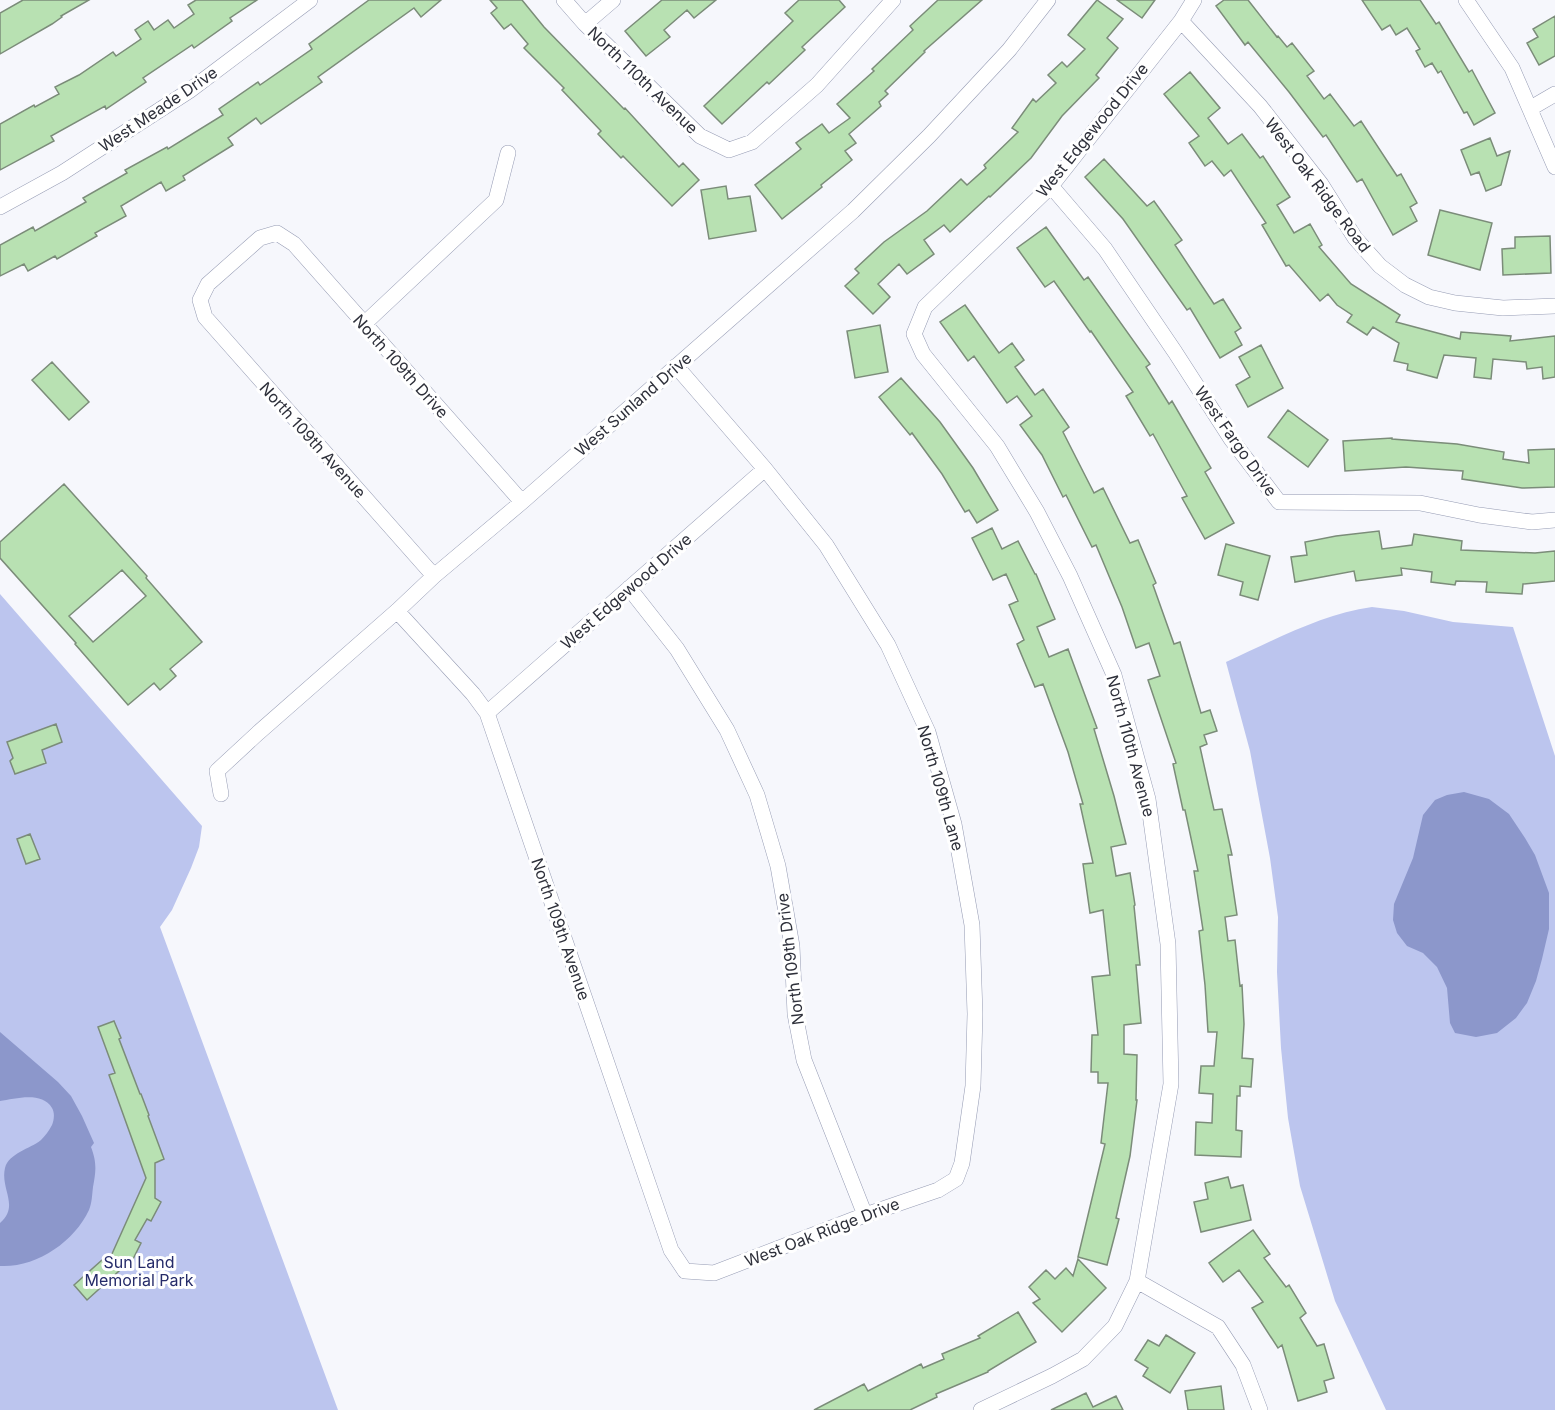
<svg xmlns="http://www.w3.org/2000/svg" width="1555" height="1410" viewBox="0 0 1555 1410" font-family="Inter,sans-serif">
<style>
.green{fill:#bcc5ee}
.water{fill:#8c97cb}
.building{fill:#b8e1b2;stroke:#7b8c79;stroke-width:1.5;fill-rule:evenodd}
.lines{fill:none;stroke-linecap:round;stroke-linejoin:round}
.street-casing{stroke:#969cb4;stroke-width:16}
.street{stroke:#fff;stroke-width:15}
.labels{text-anchor:middle;stroke-width:6;stroke-linejoin:round;paint-order:stroke}
.street-label{font-size:16px;fill:#2e303a;stroke:#fff}
.park-label{font-size:16px;fill:#252b69;stroke:#fff}
</style>
<rect width="100%" height="100%" fill="#f6f7fc"/>
<!-- green -->
<path class="green" d="M0,594L202,826L199,847L191,868L172,910L160,927L338,1410H0Z
M1372,607L1404,611L1453,622L1513,627L1555,756V1410H1386L1335,1301L1300,1186L1288,1118L1281,1048L1277,972L1278,917L1270,858L1250,751L1226,662C1273,641 1321,614 1372,607Z"/>
<!-- water -->
<path class="water" d="M1464,792L1489,799L1509,814L1525,838L1535,855L1549,893V929L1542,959L1536,981L1527,1003L1516,1018L1497,1033L1476,1037L1455,1033L1450,1023L1447,988L1437,967L1423,953L1407,946L1397,933L1393,920L1394,904L1413,858L1423,815L1435,800L1447,795Z
M0,1032L58,1082L71,1096L82,1116L94,1143L91,1147C97,1163 96,1171 93,1187C92,1195 92,1203 89,1210C74,1242 36,1268 0,1266V1223C20,1206 0,1189 5,1168C9,1153 30,1149 41,1140C45,1136 49,1131 52,1125C54,1120 55,1113 52,1108C42,1091 15,1099 0,1101Z"/>
<!-- building -->
<path class="building" d="M23,0H89L61,16L62,17L52,24L0,54V13Z
M196,0H257L230,18L232,21L194,48L192,45L143,78L146,82L106,109L105,106L51,136L54,141L0,170V124L34,105L35,107L59,94L55,87L79,75L113,52L116,56L141,39L135,30L148,21L154,30L168,20L174,28L194,14L188,5Z
M369,0H441L421,17L414,8L318,77L322,82L261,124L256,118L228,138L233,145L183,176L185,180L166,191L161,182L121,206L126,216L95,233L97,236L57,259L55,256L28,271L24,264L0,276V245L33,227L35,231L86,202L83,198L127,173L125,170L167,147L168,149L223,115L219,109L258,82L260,85L312,49L309,44Z
M490,0H522L544,27L624,109L625,108L679,167L683,163L699,180L672,206L623,156L621,158L598,134L601,131L562,90L564,88L524,48L528,44L511,24L504,29L491,13L497,8Z
M662,0H716L694,18L687,10L664,30L670,37L646,56L625,31Z
M799,0H839L845,7L802,47L805,50L769,84L767,82L722,124L704,106L793,21L785,13Z
M938,0H982L924,51L925,52L885,91L888,94L879,102L881,106L849,134L856,143L845,151L852,160L821,185L822,187L782,219L755,185L801,149L796,143L822,124L829,133L850,118L837,104L874,71L872,69L913,30L910,26Z
M1097,0L1123,19L1107,38L1118,48L1096,75L1099,78L1062,116L1031,158L990,197L989,196L950,232L944,225L924,240L934,254L907,274L899,264L878,284L890,297L873,314L845,286L859,273L855,269L884,242L927,211L961,179L967,185L986,168L984,165L1018,132L1012,128L1033,99L1036,102L1056,83L1048,75L1062,62L1067,67L1085,49L1068,35Z
M1117,0H1155L1142,18Z
M1224,0H1248L1277,37L1278,36L1287,47L1292,43L1314,71L1307,76L1324,99L1330,94L1354,126L1361,121L1397,176L1401,174L1417,203L1410,207L1417,221L1393,235L1362,179L1357,182L1326,135L1323,137L1289,92L1248,42L1245,45L1216,6Z
M1362,0H1420L1436,24L1439,22L1469,72L1472,70L1495,113L1474,125L1467,112L1464,113L1441,71L1438,73L1432,63L1425,67L1416,51L1420,49L1407,28L1396,35L1390,25L1382,30Z
M1555,16V56L1539,65L1527,43L1538,37L1533,29Z
M1190,72L1220,108L1208,118L1228,144L1242,134L1260,158L1263,156L1290,197L1277,205L1294,233L1310,224L1322,245L1319,247L1351,284L1400,315L1396,322L1460,339L1461,332L1511,336L1510,341L1555,336V377L1543,379L1542,367L1527,369L1526,362L1493,359L1491,379L1474,377L1476,358L1444,355L1437,378L1407,370L1408,364L1394,361L1399,343L1373,327L1367,335L1347,322L1352,315L1337,305L1328,294L1320,301L1289,265L1286,266L1262,225L1266,223L1231,170L1224,176L1212,161L1205,166L1189,143L1199,136L1164,94Z
M1490,138L1497,156L1510,151L1501,185L1486,191L1479,172L1471,175L1461,150Z
M1104,159L1147,206L1154,201L1182,240L1175,245L1214,304L1223,299L1241,328L1235,332L1242,345L1220,358L1190,308L1187,310L1123,219L1085,177Z
M726,186L728,199L750,196L756,231L709,239L701,190Z
M1440,210L1492,223L1480,270L1428,255Z
M1046,227L1084,280L1088,277L1150,364L1146,367L1169,404L1172,401L1211,468L1205,472L1234,523L1205,539L1182,498L1187,496L1153,434L1150,436L1126,396L1133,392L1091,331L1090,332L1054,281L1045,287L1017,248Z
M1550,236L1551,273L1503,275L1502,249L1515,248V237Z
M965,305L999,353L1012,343L1024,360L1015,367L1035,395L1043,389L1069,427L1063,432L1094,493L1103,488L1130,543L1138,540L1156,583L1153,585L1174,644L1180,642L1201,713L1210,710L1217,731L1204,735L1207,744L1200,747L1214,810L1222,809L1232,855H1228L1237,915L1225,917L1228,941L1235,940L1240,986L1242,985L1244,1024L1242,1058L1253,1059L1251,1087L1240,1086V1096H1237L1236,1130L1242,1131L1241,1157L1195,1155L1196,1122L1212,1123L1213,1094L1199,1093L1201,1066H1214L1217,1032H1208L1205,985L1199,931L1203,930L1194,871H1198L1185,810H1183L1173,764L1176,763L1148,680L1160,676L1149,643L1136,648L1122,607L1096,545L1092,547L1066,495L1063,497L1042,455L1020,425L1032,416L1017,396L1007,403L974,356L968,361L940,322Z
M880,325L888,372L855,378L847,331Z
M1261,345L1283,388L1248,407L1236,385L1250,377L1239,357Z
M52,362L89,402L69,420L32,380Z
M901,378L940,422L973,468L998,510L977,523L969,510L965,512L942,474L912,433L910,435L879,397Z
M1288,410L1328,440L1308,467L1268,437Z
M1392,438V439L1457,444L1504,452L1503,459L1529,463L1528,450L1555,449V487L1522,488L1462,479L1463,471L1406,467L1345,471L1343,441Z
M64,484L147,576L146,578L202,642L170,669L176,676L167,684L160,690L154,683L128,705L75,644L76,643L0,558V542ZM122,570L146,596L93,642L69,616Z
M992,528L1002,549L1018,541L1035,574H1036L1055,619L1037,627L1049,657L1068,649L1097,728L1094,729L1114,796L1126,844L1111,847L1116,876L1130,873L1135,905L1134,906L1140,965H1136L1141,1023L1124,1025V1054L1137,1055L1136,1100H1137L1130,1156L1116,1218L1119,1219L1107,1265L1078,1257L1105,1144L1101,1143L1108,1083H1098V1072H1091L1092,1035H1098L1092,977L1110,975L1103,910L1090,913L1083,864L1093,863L1080,804H1083L1068,752L1043,684L1035,687L1017,644L1024,640L1009,605L1018,601L1006,574L993,580L972,538Z
M1379,531L1382,549L1412,545L1414,534L1462,541L1461,550L1535,553L1555,551V581L1523,584L1522,594L1486,592L1487,582L1456,581L1455,585L1431,582L1432,572L1401,568L1402,575L1356,581L1354,571L1295,582L1291,557L1307,555L1305,542L1336,536Z
M1226,544L1270,556L1258,600L1240,595L1243,582L1218,575Z
M56,724L62,742L42,750L46,763L15,774L10,761L13,758L7,742Z
M30,834L40,859L26,864L17,839Z
M114,1021L121,1038L119,1039L140,1094H141L149,1115L148,1116L164,1159L155,1163V1198L161,1202L151,1221L147,1219L135,1240L141,1243L131,1263L129,1262L87,1300L74,1285L102,1260L107,1265L146,1178L109,1075L115,1073L98,1027Z
M1228,1177L1231,1188L1243,1185L1251,1220L1201,1232L1194,1202L1208,1199L1205,1183Z
M1253,1230L1270,1254L1264,1258L1286,1287L1289,1285L1306,1313L1300,1318L1317,1346L1324,1344L1334,1378L1324,1381L1327,1392L1298,1401L1282,1345L1278,1348L1252,1308L1263,1302L1239,1270L1223,1282L1209,1263Z
M1078,1259L1106,1288L1062,1332L1033,1303L1040,1299L1029,1287L1046,1270L1055,1279L1066,1268L1073,1276Z
M1018,1312L1036,1342L988,1371V1372L936,1394L937,1397L910,1410H814L864,1384L868,1391L921,1364L923,1368L944,1359L942,1354L980,1338L978,1336Z
M1166,1335L1195,1353L1170,1393L1143,1376L1148,1368L1135,1360L1148,1340L1159,1346Z
M1221,1386L1224,1410H1188L1185,1391Z
M1086,1393L1093,1407L1116,1396L1123,1410H1051Z"/>
<g class="lines">
<defs>
<path id="street" d="M564,0L585,24L700,136L729,150L752,142L817,85L893,0
M1466,0L1512,68L1555,167
M1181,21L1260,106L1321,184L1355,238L1380,266L1405,285L1429,297L1455,303L1503,308L1555,306
M585,24L613,0
M1531,108L1555,94
M1051,186L1105,249L1175,352L1231,439L1279,502L1420,503L1479,515L1532,522L1555,520
M0,207L62,173L189,91L310,0
M364,324L496,200L508,153
M434,576L205,317L200,300L208,284L260,238L277,233L294,244L522,502
M629,588L677,649L727,730L757,795L778,866L792,946L795,1014L804,1060L865,1215
M397,611L473,694L487,713L671,1250L685,1271L714,1273L865,1215L938,1190L956,1179L962,1163L973,1086L975,1014L972,925L954,824L928,732L888,645L826,545L765,469L676,366
M487,713L765,469
M221,794L217,771L258,733L397,611L434,576L522,502L853,211L929,136L1009,50L1048,0
M1137,1281L1218,1327L1243,1365L1260,1410
M981,1410L1052,1376L1083,1359L1115,1326L1137,1281L1171,1084L1168,944L1148,799L1114,675L1070,576L1037,512L997,446L923,354L914,334L925,307L1051,186L1181,21L1194,0"/>
</defs>
<!-- street casing -->
<use href="#street" class="street-casing"/>
<!-- street -->
<use href="#street" class="street"/>
</g>
<g class="labels">
<!-- street labels -->
<g class="street-label">
<text transform="translate(643 80) rotate(44)" y="6">North 110th Avenue</text>
<text transform="translate(158 109) rotate(-34)" y="6">West Meade Drive</text>
<text transform="translate(1092 130) rotate(-51)" y="6">West Edgewood Drive</text>
<text transform="translate(1318 185) rotate(53)" y="6">West Oak Ridge Road</text>
<text transform="translate(401 366) rotate(48)" y="6">North 109th Drive</text>
<text transform="translate(633 404) rotate(-41)" y="6">West Sunland Drive</text>
<text transform="translate(313 440) rotate(48)" y="6">North 109th Avenue</text>
<text transform="translate(1236 441) rotate(55)" y="6">West Fargo Drive</text>
<text transform="translate(626 591) rotate(-41)" y="6">West Edgewood Drive</text>
<text transform="translate(1131 746) rotate(75)" y="6">North 110th Avenue</text>
<text transform="translate(941 788) rotate(74)" y="6">North 109th Lane</text>
<text transform="translate(561 929) rotate(71)" y="6">North 109th Avenue</text>
<text transform="translate(790 959) rotate(-97)" y="6">North 109th Drive</text>
<text transform="translate(822 1232) rotate(-21)" y="6">West Oak Ridge Drive</text>
</g>
<!-- park labels -->
<g class="park-label">
<text x="139" y="1268">Sun Land<tspan x="139" dy="18">Memorial Park</tspan></text>
</g>
</g>
</svg>
